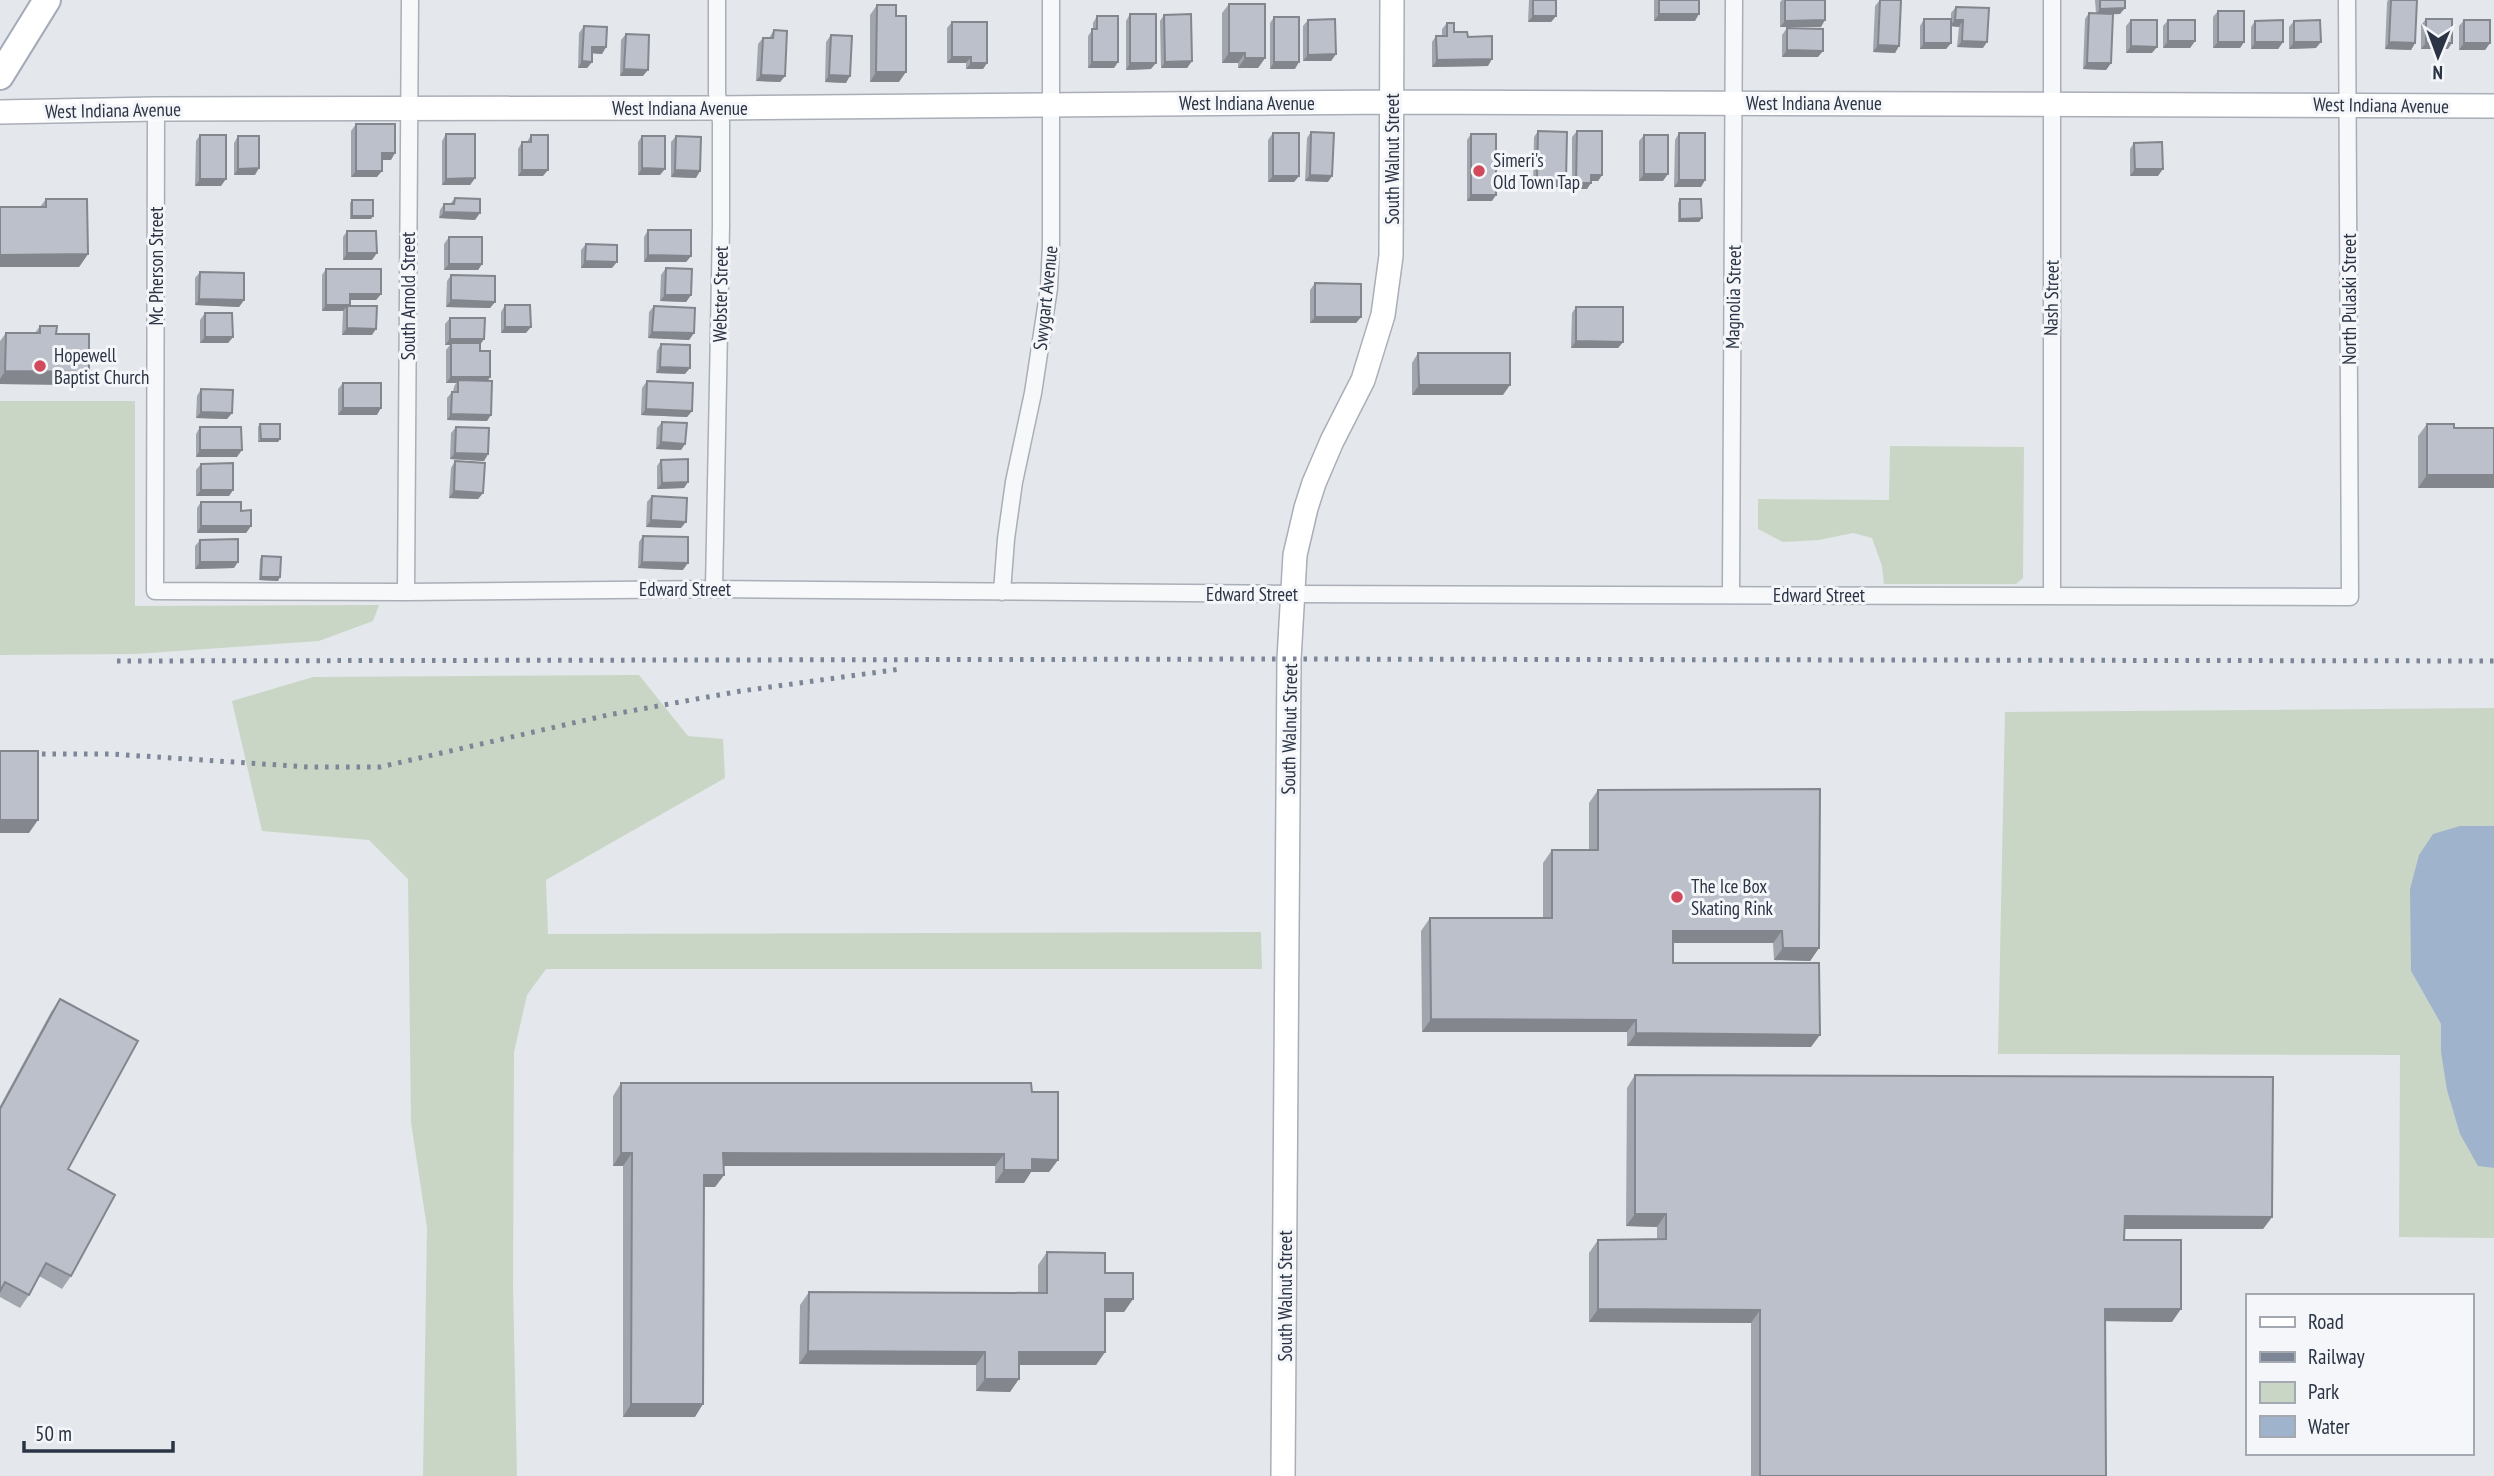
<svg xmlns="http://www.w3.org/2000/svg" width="2494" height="1476" viewBox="0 0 2494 1476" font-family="'PT Sans Narrow',sans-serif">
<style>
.green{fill:#c9d6c5}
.water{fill:#9fb4cc}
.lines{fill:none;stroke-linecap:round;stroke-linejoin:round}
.street-casing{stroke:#a9aeb7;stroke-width:19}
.secondary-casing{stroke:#a9aeb7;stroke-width:26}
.primary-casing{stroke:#a3abb8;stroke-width:30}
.street{stroke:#f7f8fa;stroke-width:16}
.secondary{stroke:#fff;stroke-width:23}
.primary{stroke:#fff;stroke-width:26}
.rail{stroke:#7d8696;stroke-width:5;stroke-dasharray:3.5 7;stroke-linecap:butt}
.wall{fill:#a1a5ae}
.shaded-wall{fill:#83868d}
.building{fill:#bbc0ca;stroke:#83868d;stroke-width:2}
.poi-dot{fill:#d1495b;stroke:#f4f6f9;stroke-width:2.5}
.labels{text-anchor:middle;stroke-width:6;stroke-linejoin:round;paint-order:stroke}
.street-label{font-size:19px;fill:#2b3445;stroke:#f4f6f9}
.poi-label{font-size:19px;fill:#2b3445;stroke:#f4f6f9;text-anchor:start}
</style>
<rect width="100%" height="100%" fill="#e4e7ec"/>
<!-- green -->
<path class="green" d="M0,401H135V606L379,605L373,621L319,641L135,654L0,655Z
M1890,446L2024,447L2023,578L2016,584H1884L1882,566L1872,538L1853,533L1819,540L1783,542L1758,529V499L1889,500Z
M639,675L688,736L723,739L725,778L546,880L548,934L1261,932L1262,969H546L527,995L514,1052L513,1285L517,1476H423L427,1228L411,1122L408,879L369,840L262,831L232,701L313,677Z
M2494,708V826H2460L2411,971L2441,1024V1052L2478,1165L2494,1168V1238L2399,1237L2400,1055L1998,1054L2005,712Z"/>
<!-- water -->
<path class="water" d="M2460,826H2494V1168L2478,1166L2460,1134L2447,1090L2441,1052V1024L2411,971L2410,889L2419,855L2433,834Z"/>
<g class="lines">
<defs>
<path id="street" d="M156,109L155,591L406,592L714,589L1293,594L2350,597L2347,0
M714,589L721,226V122L717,93V0
M406,592L410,0
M1002,592L1006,539L1014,482L1033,393L1049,288L1051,244V0
M1731,594L1734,0
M2052,596V0"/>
<path id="secondary" d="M0,112L156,109L719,108L1392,102L2494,106
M1283,1476L1289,659L1295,555L1306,508L1314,483L1332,441L1363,380L1383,315L1391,256L1392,0"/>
<path id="primary" d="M0,76L47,0"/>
</defs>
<!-- street casing -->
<use href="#street" class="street-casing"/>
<!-- secondary casing -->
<use href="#secondary" class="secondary-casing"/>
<!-- primary casing -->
<use href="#primary" class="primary-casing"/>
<!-- street -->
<use href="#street" class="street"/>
<!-- secondary -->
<use href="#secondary" class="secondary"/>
<!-- primary -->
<use href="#primary" class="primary"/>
<!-- rail -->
<path class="rail" d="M117,661L1289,659L2494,661
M0,754H111L309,767H380L608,715L741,691L901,669"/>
</g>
<!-- wall -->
<path class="wall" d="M1529,0H1556V16L1551,22H1528Z
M1654,0H1699L1695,21H1654Z
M1782,0H1825L1821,27H1780V2Z
M1880,0L1899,46L1895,53L1873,52L1875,6Z
M2095,0H2125L2120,14H2113L2111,63L2106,70L2083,69L2085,19L2089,13H2096Z
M2388,0H2417L2415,43L2411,50L2385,49L2387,2Z
M1229,4L1265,58L1258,68H1238V63H1222V13Z
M877,5L899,82H870V15Z
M1956,7L1983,48L1957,47L1959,27L1951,26V43L1946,49H1920V26L1924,19H1951V13Z
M2218,11L2244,42L2240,48H2213V17Z
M1130,14L1151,69L1126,70V21Z
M1164,15L1192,61L1187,68H1161L1160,21Z
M1097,16L1118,62L1114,68H1088V36L1093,29V23Z
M1274,17L1295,69H1270V23Z
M2426,19L2448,49H2421V25Z
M1308,20L1336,54L1331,61H1303V26Z
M2131,20L2152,53H2126V26Z
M2168,20L2195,41L2190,48H2163V26Z
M2464,20L2490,43L2485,50H2459V26Z
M2255,21L2283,42L2278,49H2251V27Z
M2294,21L2316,48L2289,49V27Z
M952,22L987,63L983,69H966V63H947V28Z
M1447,23L1454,32L1468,37L1488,66L1432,67V42L1436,36H1442V29Z
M584,26L606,47L602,54L592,53V62L587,68H578L579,33Z
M1787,28L1818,57H1782V35Z
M774,30L785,76L780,82L756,81L758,44L763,38H769Z
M626,34L643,76H620L621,40Z
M831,35L846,83L825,82L826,42Z
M356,124L391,160H382L377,177H351V131Z
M1538,131L1566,181L1561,187H1533L1534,137Z
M1577,131L1602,175L1598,181H1591L1587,189H1572V137Z
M1311,132L1328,182L1305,181L1307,138Z
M1273,133L1299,176L1294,182H1268V140Z
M1679,133L1705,180L1701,187H1674L1675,140Z
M446,134L475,178L470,185H442V141Z
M1471,134L1492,201H1467V140Z
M200,135L221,186H195L196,141Z
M531,135L543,176H518V149L522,142H527Z
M1644,135L1663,181H1639V141Z
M238,136L255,175H234V143Z
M642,136L660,175H638V142Z
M676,136L696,178L671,177V142Z
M2134,143L2158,176H2130V149Z
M455,198L475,220L439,218L440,210L444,204H450Z
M46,199L88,254L79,267H0V207H40Z
M1680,199L1702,218L1699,222H1678V203Z
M352,200L373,216L371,219H350V203Z
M648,230L691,256L686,262H644V237Z
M347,231L372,260H343V237Z
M449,237L482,264L478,270H444V244Z
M586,244L612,268H581V250Z
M666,268L691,295L686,302L660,301L661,275Z
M326,269L381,294L376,300H350L349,306L372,335H342L343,311H322V275Z
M200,272L244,300L239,307L195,305V278Z
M451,275L495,302L490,308L446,307L447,281Z
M1315,283L1361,317L1356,323H1310V290Z
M505,305L526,333H501V312Z
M654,306L694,333L689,340L648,338L649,312Z
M1576,307L1623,342L1618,348H1571L1572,313Z
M205,313L233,337L228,343H200V320Z
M450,318L480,345V351L488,381L487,421L447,420V398L452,392H453L454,387L456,383H446V350L450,345H445V324Z
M40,326L56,334L89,372L80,385L0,384V341L6,333H35Z
M661,344L685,374L656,373L657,351Z
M1418,353L1503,395H1412V363Z
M647,381L692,411L687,417L641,415L642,388Z
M343,383L377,415H338V389Z
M201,389L232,413L227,419L196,418L197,396Z
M662,422L685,444L681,450L656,449L657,428Z
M260,424L280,439L278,442H258V427Z
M2427,424L2454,428H2494L2418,488V436Z
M200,427L237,457H196V434Z
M456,427L488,454L484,461L450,459L451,433Z
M661,460L688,482L684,488L657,489V466Z
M455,461L483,493L478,499L449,498L451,468Z
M201,464L233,490L229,496H196V470Z
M652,496L681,528L646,527L647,502Z
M201,502L241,511L251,526L246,533H197V508Z
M643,536L683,570L638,568L639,542Z
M200,540L234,568L195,569V546Z
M262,556L280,577L278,581L259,580L260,559Z
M1598,790L1819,948L1810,961L1774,960L1773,943H1673V963L1811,1047L1627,1046V1032H1422L1421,931L1430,918H1543V863L1552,850H1589V803Z
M60,999L68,1169L71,1276L62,1289L39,1276L29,1295L20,1308L0,1297V1106L51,1012Z
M1635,1075L2272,1217L2263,1229H2125L2124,1240L2172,1322L2105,1321L2106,1476H1751V1323L1589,1322V1253L1598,1240L1657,1239V1227L1626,1226L1627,1088Z
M621,1083L1032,1092L1058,1160L1049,1172H1031L1024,1183H995V1166H724V1175L715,1187H704L695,1417H623V1166H613V1096Z
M1047,1252L1105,1273L1133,1299L1124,1312H1105V1352L1096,1365H1019L1010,1392L976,1391V1365L799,1364L800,1305L809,1292L1038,1293V1265Z"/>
<!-- shaded-wall -->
<path class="shaded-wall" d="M2125,8L2120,14L2096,15L2100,9Z
M1659,14H1699L1695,21H1654Z
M1533,16H1556L1551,22H1528Z
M1825,20L1821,27H1780L1785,21Z
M1955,20H1963L1959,27L1950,26Z
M1962,41L1987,42L1983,48L1957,47Z
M2168,41H2195L2190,48H2163Z
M2218,42H2244L2240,48H2213Z
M2255,42H2283L2278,49H2251Z
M2294,42H2321L2316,48L2289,49Z
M2389,42L2415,43L2411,50L2385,49Z
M1924,43H1951L1946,49H1920Z
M2426,43H2452L2448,49H2421Z
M2464,43H2490L2485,50H2459Z
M1878,45L1899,46L1895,53L1873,52Z
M2131,46L2157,47L2152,53H2126Z
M592,47H606L602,54L588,53Z
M1787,50L1823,51L1818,57H1782Z
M1229,53H1245L1238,63H1222Z
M1336,54L1331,61H1303L1308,55Z
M952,57H971L966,63H947Z
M1245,58H1265L1258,68H1238Z
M1492,59L1488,66L1432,67L1437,60Z
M582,61L592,62L587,68H578Z
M1192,61L1187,68H1161L1165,62Z
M1092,62H1118L1114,68H1088Z
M1274,62H1299L1295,69H1270Z
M971,63H987L983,69H966Z
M1130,63H1156L1151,69L1126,70Z
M2087,63H2111L2106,70L2083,69Z
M624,69L648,70L643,76H620Z
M876,72H906L899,82H870Z
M761,75L785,76L780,82L756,81Z
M829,75L850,76L846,83L825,82Z
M382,153H395L391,160H377Z
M259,168L255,175H234L238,169Z
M642,168L665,169L660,175H638Z
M2135,169H2163L2158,176H2130Z
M522,170H548L543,176H518Z
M675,170L700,171L696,178L671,177Z
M356,171H382L377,177H351Z
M1644,174H1668L1663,181H1639Z
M1310,175L1332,176L1328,182L1305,181Z
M1591,175H1602L1598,181H1587Z
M1273,176H1299L1294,182H1268Z
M475,178L470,185H442L446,179Z
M200,179H226L221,186H195Z
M1537,180L1566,181L1561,187H1533Z
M1679,180H1705L1701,187H1674Z
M1576,183H1591L1587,189H1572Z
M1471,195H1496L1492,201H1467Z
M444,212L480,213L475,220L439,218Z
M352,216H373L371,219H350Z
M1702,218L1699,222H1678L1680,219Z
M347,253H377L372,260H343Z
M88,254L79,267H0V255Z
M648,255L691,256L686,262H644Z
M585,261L617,262L612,268H581Z
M449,264H482L478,270H444Z
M350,294H381L376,300H346Z
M665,295H691L686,302L660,301Z
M199,299L244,300L239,307L195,305Z
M451,300L495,302L490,308L446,307Z
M326,305H350L347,309V306L343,311H322Z
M1315,317H1361L1356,323H1310Z
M505,327H531L526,333H501Z
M347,328L376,329L372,335H342Z
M652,332L694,333L689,340L648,338Z
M205,337H233L228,343H200Z
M450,339H484L480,345L451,343L450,345H445Z
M1576,341L1623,342L1618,348H1571Z
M660,367L690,368L685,374L656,373Z
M5,371L89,372L80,385L0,384V379Z
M451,377H490L486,384L458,380L456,383H446Z
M1419,385H1510L1503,395H1412Z
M343,408H381L377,415H338Z
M646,409L692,411L687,417L641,415Z
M201,412L232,413L227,419L196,418Z
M451,414L491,415L487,421L447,420Z
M261,439H280L278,442H258Z
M661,442L685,444L681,450L656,449Z
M200,450H242L237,457H196Z
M455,453L488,454L484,461L450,459Z
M2427,475H2494V488H2418Z
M688,482L684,488L657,489L662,483Z
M201,490H233L229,496H196Z
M454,491L483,493L478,499L449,498Z
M651,520L686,522L681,528L646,527Z
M201,526H251L246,533H197Z
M200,562H238L234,568L195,569Z
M642,562L688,563L683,570L638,568Z
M261,577H280L278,581L259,580Z
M0,820H38L29,833H0Z
M1673,931H1782L1773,943H1664Z
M1783,948H1819L1810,961L1774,960Z
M1431,1019L1636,1020L1627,1032H1422Z
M1636,1033L1820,1035L1811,1047L1627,1046Z
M621,1153H632L623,1166H613Z
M723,1153L1004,1154L995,1166H715Z
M1032,1159L1058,1160L1049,1172H1031L1024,1183H995L1004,1170Z
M704,1175H724L715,1187H695Z
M1635,1214H1666L1657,1227L1626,1226Z
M2125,1216L2272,1217L2263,1229H2116Z
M1105,1299H1133L1124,1312H1096Z
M1598,1309L1760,1310L1751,1323L1589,1322Z
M2105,1309H2181L2172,1322L2097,1321Z
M808,1351L985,1352L976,1365L799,1364Z
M1019,1352H1105L1096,1365H1010Z
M985,1379H1019L1010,1392L976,1391Z
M631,1404H703L695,1417H623Z"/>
<!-- building -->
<path class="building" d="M1533,0H1556V16H1533Z
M1659,0H1699V14H1659Z
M1785,0H1825V20L1785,21Z
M1880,0H1901L1899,46L1878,45Z
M2100,0H2125V8L2100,9Z
M2391,0H2417L2415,43L2389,42Z
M1229,4H1265V58H1245V53H1229Z
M877,5H896V16H906V72H876Z
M1956,7L1989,8L1987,42L1962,41L1963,20H1955Z
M2218,11H2244V42H2218Z
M2089,13L2113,14L2111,63H2087Z
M1130,14H1156V63H1130Z
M1191,14L1192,61L1165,62L1164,15Z
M1097,16H1118V62H1092V29H1097Z
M1274,17H1299V62H1274Z
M1335,19L1336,54L1308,55V20Z
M1924,19H1951V43H1924Z
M2426,19H2452V43H2426Z
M2131,20H2157V47L2131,46Z
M2168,20H2195V41H2168Z
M2283,20V42H2255V21Z
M2320,20L2321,42H2294V21Z
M2464,20H2490V43H2464Z
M952,22H987V63H971V57H952Z
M1447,23H1454V32H1467L1468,37L1492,36V59L1437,60L1436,36H1447Z
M584,26L607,27L606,47H592V62L582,61Z
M1787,28L1823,29V51L1787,50Z
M774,30L787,31L785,76L761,75L763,38H773Z
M626,34L649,35L648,70L624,69Z
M831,35L852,36L850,76L829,75Z
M356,124H395V153H382V171H356Z
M1538,131L1567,132L1566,181L1537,180Z
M1577,131H1602V175H1591V183H1576Z
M1311,132L1334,133L1332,176L1310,175Z
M1273,133H1299V176H1273Z
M1679,133H1705V180H1679Z
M446,134H475V178L446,179Z
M1471,134H1496V195H1471Z
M200,135H226V179H200Z
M531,135H548V170H522V142H531Z
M1644,135H1668V174H1644Z
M238,136H259V168L238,169Z
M642,136H665V169L642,168Z
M676,136L701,137L700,171L675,170Z
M2162,142L2163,169H2135L2134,143Z
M455,198L480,199V213L444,212V204H454Z
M46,199H87L88,254L0,255V207H46Z
M1680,199H1701L1702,218L1680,219Z
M352,200H373V216H352Z
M648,230H691V256L648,255Z
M347,231H376L377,253H347Z
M449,237H482V264H449Z
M586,244L617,245V262L585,261Z
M666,268L692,269L691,295H665Z
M326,269H381V294H350V305H326Z
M200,272L244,273V300L199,299Z
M451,275L495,276V302L451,300Z
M1315,283L1361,284V317H1315Z
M505,305H530L531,327H505Z
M347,306H377L376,329L347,328Z
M654,306L695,308L694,333L652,332Z
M1576,307H1623V342L1576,341Z
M205,313H232L233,337H205Z
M450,318H485L484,339H450Z
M40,326H57L56,334H89V372L5,371L6,333H40Z
M451,343H480V351H490V377H451Z
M661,344L690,345V368L660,367Z
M1418,353H1510V385H1419Z
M458,380L492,381L491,415L451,414L452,392H458Z
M647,381L693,383L692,411L646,409Z
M343,383H381V408H343Z
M201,389L233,390L232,413L201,412Z
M662,422L687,423L685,444L661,442Z
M260,424H280V439H261Z
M2427,424H2454V428H2494V475H2427Z
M200,427H241L242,450H200Z
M456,427L489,428L488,454L455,453Z
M688,459V482L662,483L661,460Z
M455,461L485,463L483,493L454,491Z
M233,463V490H201V464Z
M652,496L687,498L686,522L651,520Z
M201,502H241V511L251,510V526H201Z
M643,536L688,537V563L642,562Z
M238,539V562H200V540Z
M262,556L281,557L280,577H261Z
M0,751H38V820H0Z
M1820,789L1819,948H1783L1782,931H1673V963H1819L1820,1035L1636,1033V1020L1431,1019L1430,918H1552V850H1598V790Z
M60,999L138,1041L68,1169L115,1195L71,1276L46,1263L29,1295L5,1282L0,1291V1109Z
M1635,1075L2273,1077L2272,1217L2125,1216L2124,1240H2181V1309H2105L2106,1476H1760V1310L1598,1309V1240L1666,1239V1214H1635Z
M621,1083H1031L1032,1092H1058V1160L1032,1159V1170H1004V1154L723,1153L724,1175H704L703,1404H631L632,1153H621Z
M1047,1252L1105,1253V1273H1133V1299H1105V1352H1019V1379H985V1352L808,1351L809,1292L1047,1293Z"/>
<!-- markers -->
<g class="poi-dot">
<circle cx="1479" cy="171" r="7"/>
<circle cx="40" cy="366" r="7"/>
<circle cx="1677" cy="897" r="7"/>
</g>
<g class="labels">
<!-- street labels -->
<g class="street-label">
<text x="1247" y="110">West Indiana Avenue</text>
<text x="1814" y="110">West Indiana Avenue</text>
<text transform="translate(2381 105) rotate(1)" y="7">West Indiana Avenue</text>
<text x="680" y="115">West Indiana Avenue</text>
<text transform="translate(113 110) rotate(-1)" y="7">West Indiana Avenue</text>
<text transform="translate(1392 159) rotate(-90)" y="7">South Walnut Street</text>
<text transform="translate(156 266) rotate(-90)" y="7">Mc Pherson Street</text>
<text transform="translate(720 294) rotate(-89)" y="7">Webster Street</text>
<text transform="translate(408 296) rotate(-90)" y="7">South Arnold Street</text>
<text transform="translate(1733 297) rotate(-89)" y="7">Magnolia Street</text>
<text transform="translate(1045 298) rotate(-84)" y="7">Swygart Avenue</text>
<text transform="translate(2051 298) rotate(-89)" y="7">Nash Street</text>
<text transform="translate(2349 299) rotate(-90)" y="7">North Pulaski Street</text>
<text x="685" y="596">Edward Street</text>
<text x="1252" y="601">Edward Street</text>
<text x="1819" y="602">Edward Street</text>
<text transform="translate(1289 729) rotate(-89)" y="7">South Walnut Street</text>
<text transform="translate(1285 1296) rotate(-90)" y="7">South Walnut Street</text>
</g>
<!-- poi labels -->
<g class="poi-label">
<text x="1493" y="167">Simeri's<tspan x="1493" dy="22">Old Town Tap</tspan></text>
<text x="54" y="362">Hopewell<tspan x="54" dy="22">Baptist Church</tspan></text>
<text x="1691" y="893">The Ice Box<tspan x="1691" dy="22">Skating Rink</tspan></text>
</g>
</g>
<!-- legend -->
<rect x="2246" y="1294" width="228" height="161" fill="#f4f6f9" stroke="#a4a8b1" stroke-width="2"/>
<rect x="2260" y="1317" width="35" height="10" fill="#ffffff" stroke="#a4a8b1" stroke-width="2"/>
<text x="2308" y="1329" font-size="21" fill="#2b3445">Road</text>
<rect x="2260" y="1352" width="35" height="10" fill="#7d8696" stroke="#a4a8b1" stroke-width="2"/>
<text x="2308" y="1364" font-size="21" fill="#2b3445">Railway</text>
<rect x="2260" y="1382" width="35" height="21" fill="#c9d6c5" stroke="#a4a8b1" stroke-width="2"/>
<text x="2308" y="1399" font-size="21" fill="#2b3445">Park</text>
<rect x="2260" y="1416" width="35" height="21" fill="#9fb4cc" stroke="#a4a8b1" stroke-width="2"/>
<text x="2308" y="1434" font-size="21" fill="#2b3445">Water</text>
<!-- north arrow -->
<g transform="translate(2438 56) rotate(181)" stroke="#f4f6f9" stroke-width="5" paint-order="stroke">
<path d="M0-5L12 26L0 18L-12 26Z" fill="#2b3445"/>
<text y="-10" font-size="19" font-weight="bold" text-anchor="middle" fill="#2b3445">N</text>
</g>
<!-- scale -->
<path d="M24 1441v10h149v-10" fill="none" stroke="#2b3445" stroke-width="3.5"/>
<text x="35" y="1441" font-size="21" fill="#2b3445" stroke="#f4f6f9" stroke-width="5" paint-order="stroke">50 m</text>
</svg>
